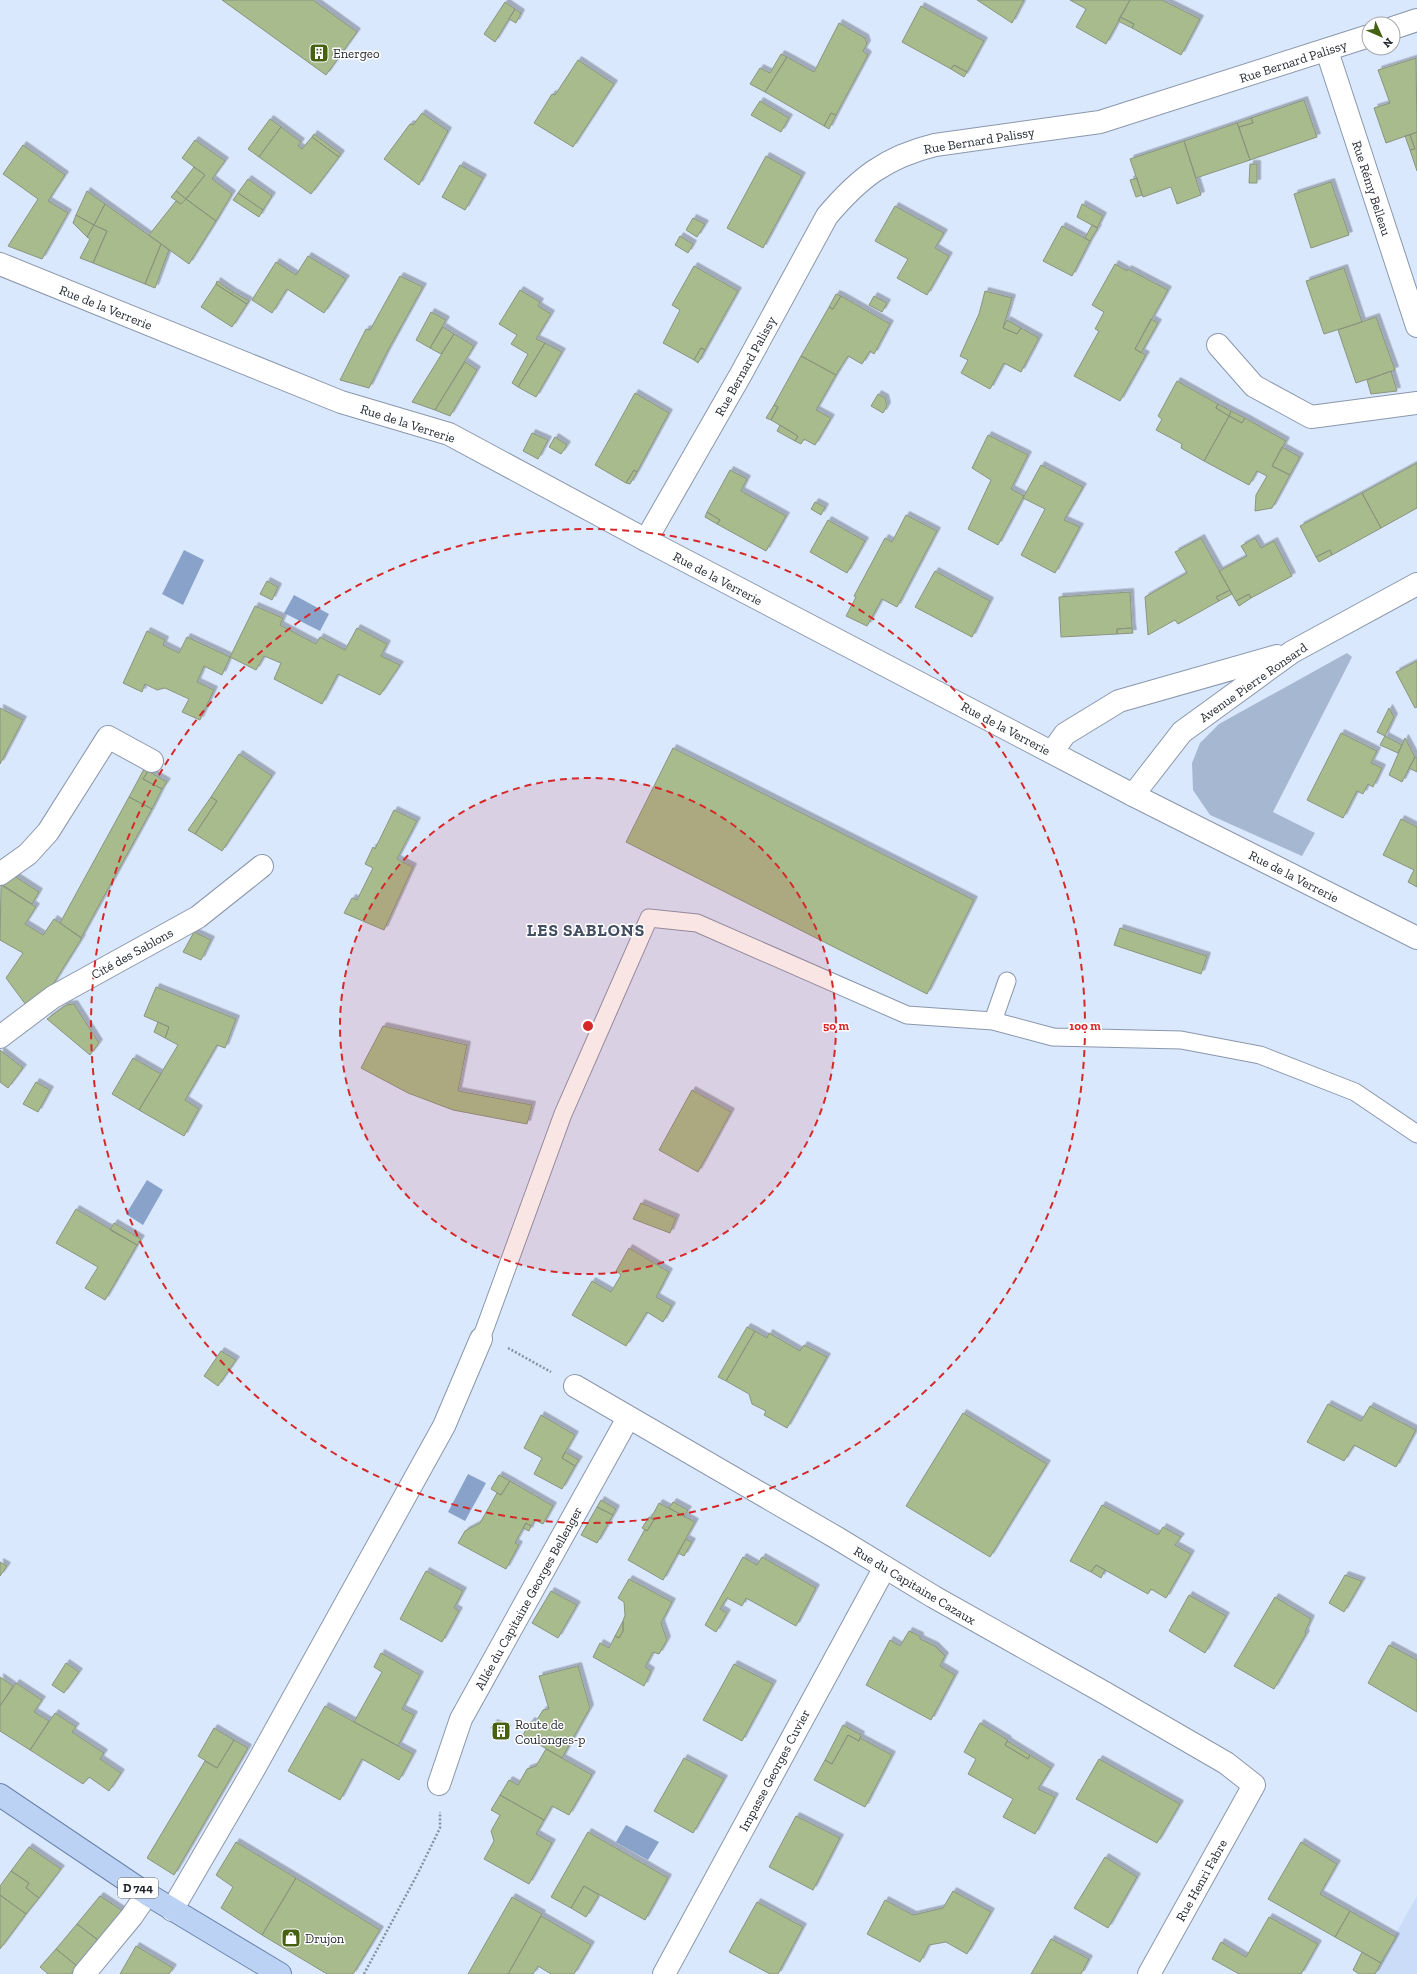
<svg xmlns="http://www.w3.org/2000/svg" width="1417" height="1974" viewBox="0 0 1417 1974" font-family="'Zilla Slab',serif">
<style>
.built{fill:#cadcf8}
.green{fill:#a6b7d1}
.water{fill:#88a2ca}
.building{fill:#a7bb8d;stroke:#8a947e;filter:url(#shadow)}
.lines{fill:none;stroke-linecap:round;stroke-linejoin:round}
.lane-casing{stroke:#8a97ab;stroke-width:19}
.street-casing{stroke:#8a97ab;stroke-width:24}
.secondary-casing{stroke:#8a97ab;stroke-width:24}
.primary-casing{stroke:#6882a9;stroke-width:24}
.path{stroke:#8690a0;stroke-width:2.5;stroke-dasharray:2 2;stroke-linecap:butt}
.lane{stroke:#fff;stroke-width:17}
.street{stroke:#fff;stroke-width:22}
.secondary{stroke:#fff;stroke-width:22}
.primary{stroke:#bcd2f4;stroke-width:22}
.ring{fill:none;stroke:#d62828;stroke-width:2;stroke-dasharray:7 5}
.labels{text-anchor:middle;stroke-width:3;stroke-linejoin:round;paint-order:stroke}
.shield{fill:#fff;stroke:#62666b;stroke-width:1}
.shield-label{font-size:12px;font-weight:bold;fill:#1f242c}
.poi-label{font-size:13px;fill:#1f242c;stroke:#fff;text-anchor:start}
.street-label{font-size:13px;fill:#1f242c;stroke:#fff}
.district-label{font-size:17px;font-weight:bold;letter-spacing:1px;fill:#434f61;stroke:#fff}
.centre{fill:#d62828;stroke:#fff;stroke-width:2}
.ring-label{font-size:12px;text-anchor:middle;font-weight:bold;fill:#d62828;stroke:#fff;stroke-width:3;stroke-linejoin:round;paint-order:stroke}
</style>
<defs>
<filter id="shadow"><feDropShadow dx="3.5" dy="-3.5" stdDeviation="0" flood-color="#0004"/></filter>
</defs>
<rect width="100%" height="100%" fill="#dae8fe"/>
<!-- built -->
<path class="built" d="M1417,1896V1974H1373Z"/>
<!-- green -->
<path class="green" d="M1347,653L1352,657L1273,812L1315,833L1302,856L1210,815L1193,790L1192,763L1200,743L1219,724Z"/>
<!-- water -->
<path class="water" d="M184,550L204,560L183,605L162,594Z
M294,595L329,614L320,631L284,613Z
M147,1180L163,1190L143,1225L126,1214Z
M468,1474L486,1483L465,1521L448,1512Z
M626,1825L659,1842L648,1860L616,1842Z"/>
<!-- building -->
<path class="building" d="M222,0H313L357,32L326,75Z
M977,0H1024L1012,23Z
M1070,0H1130L1106,44L1076,27L1086,9Z
M1130,0H1162L1200,19L1181,55L1132,28L1134,24L1120,17Z
M505,2L515,9L495,42L484,34Z
M921,6L984,41L967,72L954,65L951,69L902,42Z
M515,9L521,13L516,23L509,19Z
M1120,17L1134,24L1132,28L1118,21Z
M839,23L865,38L867,44L863,51L868,55L836,115L831,113L824,126L765,92L787,57L814,72Z
M781,54L787,57L765,92L750,84L760,68L770,73Z
M1416,58L1417,132L1386,143L1374,108L1390,103L1378,70Z
M578,60L614,84L573,147L534,123L552,94L555,95Z
M954,65L967,72L964,77L951,69Z
M1304,100L1317,137L1250,160L1239,127L1253,123L1251,118Z
M760,101L789,118L781,132L751,115Z
M422,113L448,131L419,185L384,159L410,124L413,125Z
M831,113L836,115L829,129L824,126Z
M1251,118L1253,123L1239,127L1237,123Z
M270,119L281,127L259,157L248,149Z
M1237,123L1250,160L1196,178L1184,141Z
M281,127L301,142L298,146L302,149L312,137L339,157L311,194L259,157Z
M1417,132V171L1410,150L1415,149L1410,135Z
M314,134L341,154L339,157L312,137Z
M1410,135L1415,149L1410,150L1405,136Z
M195,140L225,161L212,179L232,194L216,221L186,199L205,175L182,158Z
M1184,141L1201,195L1177,204L1171,187L1143,197L1130,159Z
M23,145L65,175L48,201L68,213L42,259L8,246L38,199L3,174Z
M766,156L802,176L763,248L727,228Z
M1250,164H1257V183H1249Z
M460,165L483,178L465,210L442,197Z
M194,167L205,175L186,199L176,191Z
M1137,178L1142,195L1136,197L1130,180Z
M248,179L272,196L263,210L238,193Z
M1331,182L1349,235L1311,248L1294,194Z
M87,191L105,204L94,225L76,215Z
M176,191L186,199L181,204L171,197Z
M238,193L263,210L259,217L233,200Z
M186,199L216,221L189,264L149,235L176,201L181,204Z
M105,204L161,244L145,284L93,263L107,231L94,225Z
M1082,204L1103,216L1097,228L1077,217Z
M895,206L944,233L935,248L949,256L927,295L897,278L908,259L875,241Z
M76,215L94,225L87,237L73,223Z
M693,218L705,224L697,237L686,230Z
M94,225L107,231L93,263L80,258L90,239L87,237Z
M1092,225L1098,228L1090,241L1085,238Z
M1062,226L1090,241L1072,276L1043,261Z
M680,236L693,244L688,253L675,245Z
M161,244L169,250L155,288L145,284Z
M308,256L346,279L324,313L287,289L272,313L252,300L276,262L296,275Z
M1115,264L1127,271L1128,269L1168,290L1135,349L1146,355L1120,401L1074,376L1099,331L1095,329L1104,312L1092,305Z
M694,266L738,291L705,350L701,348L694,360L663,343L680,310L672,305Z
M1344,268L1362,322L1324,334L1306,281Z
M400,276L423,287L387,352L369,388L340,380L366,329L370,330Z
M217,281L233,292L231,294L216,284Z
M216,284L247,304L232,327L201,307Z
M520,290L540,302L538,306L551,314L536,339L545,343L518,387L512,383L528,354L511,344L517,335L499,324Z
M985,291L1012,298L1003,328L1017,334L1021,328L1039,338L1021,372L1004,363L990,389L961,373L968,360L960,356L979,314Z
M233,292L249,301L247,304L231,294Z
M836,294L841,296L833,309L829,307Z
M841,296L890,324L874,354L870,351L862,364L848,356L836,375L801,356L829,307L833,309Z
M874,296L887,303L882,312L869,305Z
M431,312L446,320L430,348L416,340Z
M1376,317L1395,370L1356,383L1338,330Z
M1151,319L1158,323L1141,353L1135,349Z
M1007,320L1021,328L1017,334L1003,328Z
M443,327L454,334L441,354L430,348Z
M454,334L474,346L435,410L412,402Z
M545,343L562,352L536,397L518,387Z
M701,348L705,350L698,363L694,360Z
M801,356L836,375L816,410L831,418L815,445L804,439L801,444L795,441L798,436L771,420L778,407L774,405Z
M465,362L477,370L450,416L435,410Z
M1391,371L1397,391L1371,394L1367,380Z
M1177,381L1218,404L1216,408L1229,416L1204,461L1181,448L1182,444L1156,430L1162,419L1158,416Z
M635,393L669,413L637,472L634,470L626,483L595,465Z
M878,394L885,398L887,406L883,413L871,406Z
M1218,404L1231,411L1229,416L1216,408Z
M774,405L778,407L771,420L766,418Z
M1231,411L1245,418L1242,423L1229,416Z
M1229,416L1242,423L1245,418L1286,441L1272,466L1290,475L1272,508L1255,511L1256,495L1267,476L1257,471L1249,485L1204,461Z
M780,425L798,436L795,441L777,431Z
M532,433L548,440L538,459L523,451Z
M988,435L1028,455L1011,489L1024,496L998,545L968,529L991,480L972,468Z
M555,437L567,445L561,454L549,447Z
M1282,447L1300,457L1290,475L1272,466Z
M1417,463V508L1381,528L1362,493Z
M1041,465L1083,487L1064,520L1080,527L1055,573L1021,555L1045,509L1023,498Z
M634,470L637,472L630,484L626,483Z
M730,470L747,479L741,491L786,516L766,551L717,524L720,520L707,512Z
M1362,493L1381,528L1332,555L1330,550L1316,557L1300,526Z
M815,502L825,507L821,515L811,509Z
M707,512L720,520L717,524L705,517Z
M906,515L937,531L897,607L882,599L867,626L846,616L856,597L854,596L885,538L892,542Z
M828,520L865,541L847,573L810,552Z
M1201,538L1230,590L1216,597L1219,601L1178,624L1175,620L1148,635L1145,597L1187,573L1175,552Z
M1255,538L1261,548L1274,541L1292,576L1251,598L1249,594L1236,601L1219,571L1247,556L1241,546Z
M1330,550L1332,555L1319,562L1316,557Z
M935,571L990,601L972,637L915,607Z
M267,581L278,587L272,600L260,594Z
M1230,590L1232,594L1219,601L1216,597Z
M1130,592L1132,628L1117,629V634L1061,637L1059,597Z
M1249,594L1251,598L1239,606L1236,601Z
M255,606L283,618L280,625L316,644L320,637L345,650L357,628L387,644L381,656L400,665L380,695L338,674L322,704L274,679L281,663L264,656L256,670L230,657Z
M1132,628L1133,633L1117,634V629Z
M147,631L165,640L163,645L179,653L187,637L230,657L222,675L204,666L197,682L214,690L200,720L182,712L189,699L165,688L157,690L145,684L142,692L123,683Z
M1417,661V707L1415,708L1396,672Z
M0,708L23,720L0,764Z
M1389,708L1394,717L1385,736L1377,732Z
M1341,733L1377,751L1371,763L1382,768L1373,787L1368,784L1363,794L1357,791L1343,818L1307,800Z
M1385,736L1402,745L1398,753L1380,745Z
M1405,738L1415,757L1402,782L1389,775Z
M673,748L974,900L927,994L626,842Z
M239,754L272,776L222,851L195,834L217,801L211,797Z
M1415,757L1417,758V772L1409,768Z
M144,769L148,771L143,779L162,789L152,809L129,797Z
M148,771L167,782L162,789L143,779Z
M129,797L152,809L81,938L60,923Z
M211,797L217,801L195,834L188,830Z
M394,810L417,821L397,859L413,867L384,930L344,913L352,898L357,900L373,868L365,864L373,847L375,849Z
M1401,819L1417,827V887L1408,882L1414,870L1383,855Z
M8,872L39,892L32,904L1,884Z
M1,885L36,907L25,924L43,935L54,919L82,938L52,986L26,1005L6,978L23,953L0,940Z
M1120,928L1207,956L1201,974L1114,945Z
M194,932L211,940L201,960L183,952Z
M156,987L236,1019L225,1048L217,1045L185,1100L199,1109L184,1136L139,1110L178,1045L165,1038L169,1027L144,1016Z
M74,1004L99,1043L90,1055L47,1019L66,1005Z
M158,1022L169,1027L165,1038L154,1032Z
M383,1026L467,1045L458,1091L532,1105L527,1124L453,1110L408,1093L361,1068Z
M0,1050L23,1068L8,1088L0,1082Z
M133,1058L161,1074L139,1110L112,1094Z
M36,1082L50,1090L38,1112L23,1104Z
M692,1090L731,1112L698,1172L659,1150Z
M641,1203L676,1218L670,1233L633,1219Z
M76,1209L137,1245L105,1300L85,1288L98,1267L56,1243Z
M114,1223L141,1239L137,1245L110,1230Z
M629,1248L669,1272L656,1297L672,1306L663,1322L647,1312L626,1346L572,1315L592,1281L611,1292L621,1275L616,1271Z
M747,1327L755,1331L726,1381L718,1377Z
M755,1331L767,1338L769,1333L800,1351L804,1345L827,1357L787,1428L764,1415L766,1411L752,1404L749,1394L726,1381Z
M221,1351L236,1360L218,1386L204,1376Z
M1328,1404L1361,1421L1370,1406L1416,1430L1396,1467L1354,1445L1344,1461L1307,1442Z
M963,1413L1047,1464L990,1557L906,1506Z
M541,1415L575,1435L562,1458L575,1466L562,1489L534,1474L542,1458L524,1448Z
M565,1452L579,1460L575,1466L562,1458Z
M499,1475L510,1481L501,1495L491,1489Z
M510,1481L553,1506L543,1524L535,1520L531,1526L526,1523L515,1543L519,1545L506,1569L458,1543L465,1531L480,1523L497,1493L501,1495Z
M601,1500L616,1509L613,1515L597,1507Z
M673,1502L688,1510L684,1516L669,1508Z
M659,1503L695,1522L663,1580L628,1560L645,1529L647,1531L654,1520L651,1518Z
M1102,1505L1158,1535L1163,1527L1181,1537L1175,1545L1191,1554L1166,1598L1151,1589L1148,1594L1096,1565L1091,1572L1070,1561Z
M597,1507L613,1515L597,1543L581,1535Z
M649,1517L654,1520L647,1531L642,1528Z
M526,1523L531,1526L529,1531L523,1528Z
M686,1539L692,1542L684,1556L678,1553Z
M743,1557L757,1565L762,1557L816,1588L796,1626L746,1598L742,1606L727,1598L720,1609L727,1613L716,1632L705,1625Z
M0,1562L7,1566L0,1576Z
M1096,1565L1105,1570L1101,1578L1091,1572Z
M426,1571L463,1591L454,1608L459,1611L442,1642L400,1619Z
M1345,1575L1362,1581L1344,1612L1329,1603Z
M629,1579L672,1602L661,1623L667,1640L659,1654L653,1652L645,1667L651,1671L644,1686L593,1657L600,1643L609,1648L615,1636L619,1638L623,1631V1621L625,1615L624,1602L618,1598Z
M551,1591L577,1605L558,1638L532,1623Z
M1189,1595L1226,1616L1205,1653L1169,1631Z
M1275,1597L1311,1619L1305,1632L1306,1634L1274,1689L1234,1666Z
M623,1621V1631L619,1638L615,1636Z
M909,1631L920,1636V1639L935,1646L945,1656L940,1666L955,1675L931,1720L866,1685L890,1640L900,1646Z
M1389,1645L1417,1660V1712L1368,1683Z
M381,1653L420,1675L402,1709L414,1715L398,1746L354,1722L382,1672L374,1667Z
M66,1663L79,1672L64,1693L52,1685Z
M734,1664L773,1684L742,1741L703,1720Z
M578,1666L590,1708L562,1758L523,1735L531,1721L535,1723L543,1710L549,1709L539,1676Z
M0,1677L13,1686L0,1706Z
M16,1683L42,1700L34,1712L49,1721L30,1750L0,1731V1706Z
M325,1706L413,1754L399,1780L362,1759L340,1800L288,1771Z
M55,1713L76,1727L72,1732L104,1753L100,1759L121,1773L109,1791L89,1777L83,1784L30,1750Z
M494,1723L507,1729L501,1739L496,1735L498,1732L491,1728Z
M980,1723L1008,1740L1005,1745L1028,1759L1030,1755L1051,1768L1038,1789L1055,1797L1035,1834L1003,1817L1013,1799L968,1774L976,1759L964,1752Z
M843,1725L861,1735L859,1741L848,1735L832,1764L825,1760Z
M214,1728L234,1740L217,1768L198,1756Z
M848,1735L859,1741L860,1738L892,1755L865,1807L814,1780L825,1760L832,1764Z
M234,1740L248,1748L174,1875L147,1858L205,1761L217,1768Z
M1007,1741L1030,1755L1028,1759L1005,1745Z
M546,1749L592,1775L569,1815L552,1806L544,1820L500,1795L509,1780L518,1785L527,1769L536,1766Z
M684,1758L724,1779L693,1833L654,1811Z
M1099,1759L1180,1804L1157,1843L1076,1799Z
M500,1795L544,1820L536,1834L552,1843L529,1884L484,1859L494,1841L491,1831L500,1815L491,1810Z
M796,1816L840,1838L813,1890L769,1867Z
M588,1832L668,1878L645,1920L584,1886L571,1908L551,1897Z
M236,1842L296,1878L262,1935L221,1908L233,1887L216,1875Z
M1301,1842L1337,1864L1320,1894L1350,1911L1335,1937L1268,1899Z
M29,1847L61,1869L39,1898L26,1888L29,1883L11,1871Z
M1105,1857L1137,1877L1108,1928L1074,1908Z
M11,1871L29,1883L26,1888L39,1898L26,1914L0,1895V1886Z
M296,1878L380,1930L353,1974H327L262,1935Z
M584,1886L599,1895L586,1917L571,1908Z
M953,1891L991,1912L967,1954L946,1942L929,1945L920,1962L867,1934L885,1900L913,1915L943,1908Z
M0,1895L26,1914L0,1949Z
M100,1896L123,1911L98,1940L77,1924Z
M512,1897L542,1914L508,1974H468Z
M757,1902L803,1927L778,1974H770L729,1952Z
M1350,1911L1396,1937L1381,1963L1335,1937Z
M541,1916L591,1945L574,1974H551L538,1966L533,1974H508Z
M1269,1917L1318,1944L1301,1974H1239L1212,1959L1221,1942L1246,1957Z
M77,1924L98,1940L77,1966L56,1949Z
M1051,1939L1089,1959L1081,1974H1031Z
M136,1946L173,1968L169,1974H120Z
M56,1949L77,1966L71,1974H48L40,1967Z
M1362,1952L1381,1963L1375,1974H1359L1353,1970Z"/>
<g class="lines">
<defs>
<path id="lane" d="M993,1021L1053,1037L1181,1040L1260,1055L1355,1092L1417,1134
M481,1339L563,1114L649,918L697,923L907,1015L993,1021L1007,981"/>
<path id="street" d="M1393,28L1417,20
M1327,51L1417,326
M1218,345L1254,386L1311,417L1417,403
M646,540L741,374L827,216C859,178 886,157 935,145L1100,122L1369,36
M1052,752L1065,734L1119,701L1277,656
M1133,795L1182,732L1292,652L1417,584
M0,874L28,854L48,832L108,737L152,761
M0,1037L53,997L198,917L262,866
M575,1386L837,1538L934,1597L1105,1693L1226,1763L1254,1785L1149,1974
M439,1784L461,1719L628,1418
M172,1910L254,1769L444,1426L481,1339
M84,1974L132,1916L147,1894
M664,1974L885,1567"/>
<path id="secondary" d="M0,264L341,402L449,434L646,540L1133,795L1417,938"/>
<path id="primary" d="M0,1795L147,1894L280,1974"/>
</defs>
<!-- lane casing -->
<use href="#lane" class="lane-casing"/>
<!-- street casing -->
<use href="#street" class="street-casing"/>
<!-- secondary casing -->
<use href="#secondary" class="secondary-casing"/>
<!-- primary casing -->
<use href="#primary" class="primary-casing"/>
<!-- path -->
<path class="path" d="M508,1348L551,1372
M364,1974L418,1873L440,1828V1812"/>
<!-- lane -->
<use href="#lane" class="lane"/>
<!-- street -->
<use href="#street" class="street"/>
<!-- secondary -->
<use href="#secondary" class="secondary"/>
<!-- primary -->
<use href="#primary" class="primary"/>
</g>
<!-- distance rings -->
<circle cx="588" cy="1026" r="248" fill="#d62828" fill-opacity=".12"/>
<g class="ring">
<circle cx="588" cy="1026" r="248"/>
<circle cx="588" cy="1026" r="497"/>
</g>
<!-- icons -->
<defs>
<symbol id="building-square" viewBox="-11 -11 22 22"><rect x="-9" y="-9" width="18" height="18" rx="4" fill="#466112" stroke="#fff"/><path d="M-4-6H4V6H1V3H-1V6H-4ZM-2.5-4.3h1.7v1.8h-1.7ZM.8-4.3h1.7v1.8H.8ZM-2.5-1h1.7V.8h-1.7ZM.8-1h1.7V.8H.8Z" fill="#fff"/></symbol>
<symbol id="shop-square" viewBox="-11 -11 22 22"><rect x="-9" y="-9" width="18" height="18" rx="4" fill="#466112" stroke="#fff"/><path d="M-5-2.5h2.3a2.7 3.5 0 0 1 5.4 0H5L5.5 6h-11ZM-1.5-2.5h3a1.5 2.3 0 0 0-3 0Z" fill="#fff"/></symbol>
</defs>
<g fill-rule="evenodd">
<use href="#building-square" x="308" y="42" width="22" height="22"/>
<use href="#building-square" x="490" y="1720" width="22" height="22"/>
<use href="#shop-square" x="280" y="1927" width="22" height="22"/>
</g>
<g class="labels">
<!-- shield labels -->
<rect class="shield" x="118" y="1878" width="40" height="20" rx="3"/>
<g class="shield-label">
<text x="138" y="1892">D 744</text>
</g>
<!-- poi labels -->
<g class="poi-label">
<text x="333" y="58">Energeo</text>
<text x="515" y="1729">Route de<tspan x="515" dy="15">Coulonges-p</tspan></text>
<text x="305" y="1943">Drujon</text>
</g>
<!-- street labels -->
<g class="street-label">
<text transform="translate(1293 61) rotate(-18)" y="5">Rue Bernard Palissy</text>
<text transform="translate(979 140) rotate(-9)" y="5">Rue Bernard Palissy</text>
<text transform="translate(1372 188) rotate(72)" y="5">Rue Rémy Belleau</text>
<text transform="translate(106 307) rotate(22)" y="5">Rue de la Verrerie</text>
<text transform="translate(745 366) rotate(-61)" y="5">Rue Bernard Palissy</text>
<text transform="translate(408 423) rotate(18)" y="5">Rue de la Verrerie</text>
<text transform="translate(718 578) rotate(28)" y="5">Rue de la Verrerie</text>
<text transform="translate(1253 682) rotate(-35)" y="5">Avenue Pierre Ronsard</text>
<text transform="translate(1006 728) rotate(28)" y="5">Rue de la Verrerie</text>
<text transform="translate(1294 876) rotate(27)" y="5">Rue de la Verrerie</text>
<text transform="translate(132 953) rotate(-29)" y="5">Cité des Sablons</text>
<text transform="translate(915 1585) rotate(31)" y="5">Rue du Capitaine Cazaux</text>
<text transform="translate(528 1598) rotate(-61)" y="5">Allée du Capitaine Georges Bellenger</text>
<text transform="translate(774 1770) rotate(-62)" y="5">Impasse Georges Cuvier</text>
<text transform="translate(1201 1880) rotate(-61)" y="5">Rue Henri Fabre</text>
</g>
<!-- district labels -->
<g class="district-label">
<text x="586" y="936">LES SABLONS</text>
</g>
</g>
<circle cx="588" cy="1026" r="6" class="centre"/>
<g class="ring-label">
<text x="836" y="1030">50 m</text>
<text x="1085" y="1030">100 m</text>
</g>
<!-- north arrow -->
<g transform="translate(1381 36) rotate(135)"><circle r="19" fill="#ffffff" stroke="#a5a7ab"/>
<path d="M0-3L7 15L0 10L-7 15Z" fill="#466112"/>
<text y="-6" font-size="11" font-weight="bold" text-anchor="middle" fill="#1f242c">N</text>
</g>
</svg>
